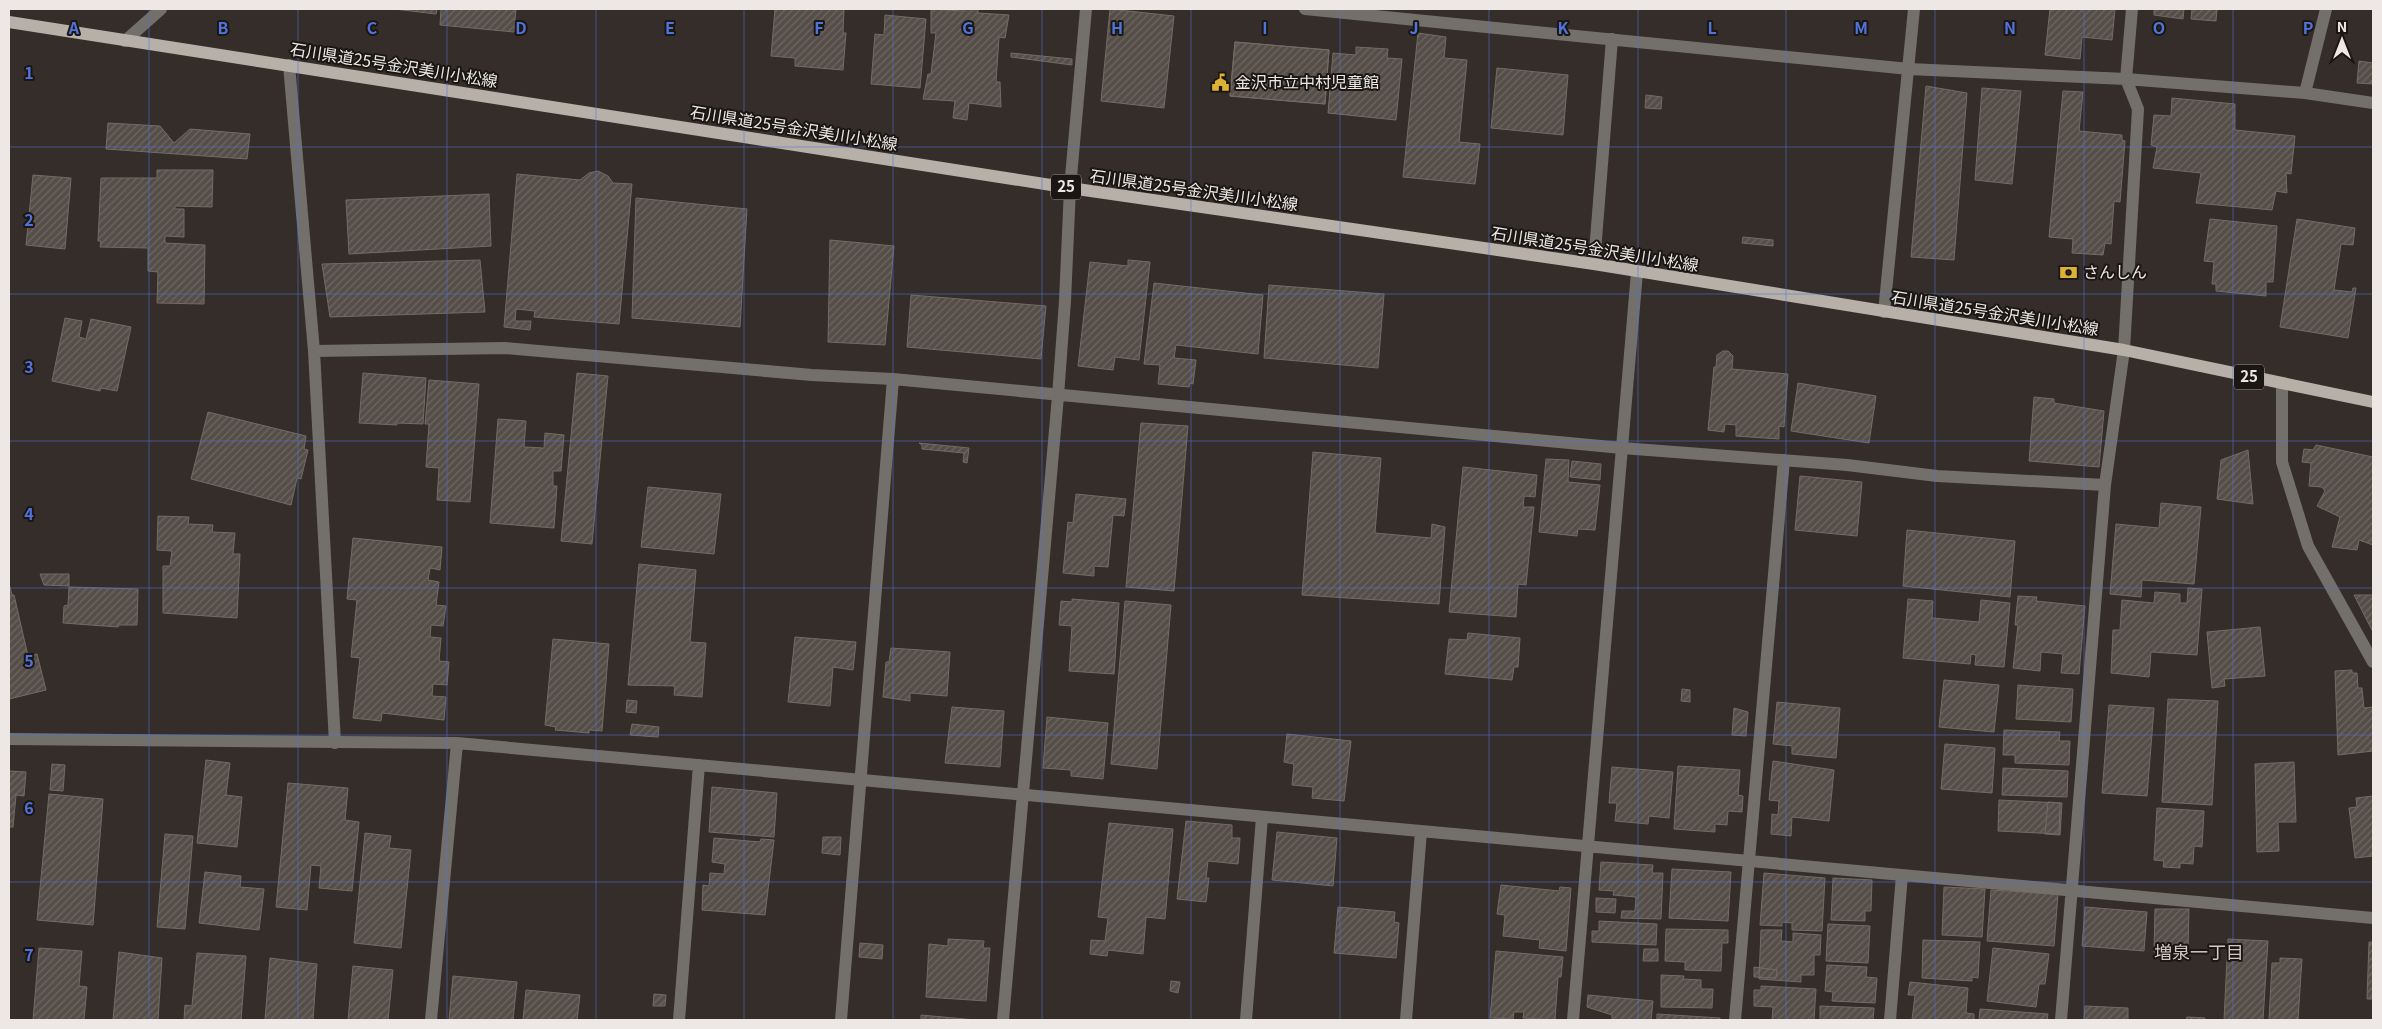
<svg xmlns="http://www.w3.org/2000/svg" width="2382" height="1029" viewBox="0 0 2382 1029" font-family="Georgia,'Noto Sans JP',serif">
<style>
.building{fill:url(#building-hatch);stroke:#736b65}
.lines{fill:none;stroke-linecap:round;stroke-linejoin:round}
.minor{stroke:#73706c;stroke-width:12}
.major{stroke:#b6b0a9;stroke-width:12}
.grid{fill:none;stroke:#5174db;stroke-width:1;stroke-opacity:0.55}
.labels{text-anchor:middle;stroke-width:4;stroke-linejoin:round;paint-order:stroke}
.shield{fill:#1a1614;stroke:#aea9a6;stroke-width:1}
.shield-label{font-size:15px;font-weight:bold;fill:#ede8e5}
.street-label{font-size:16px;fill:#ede8e5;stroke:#1a1614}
.poi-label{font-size:16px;fill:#ede8e5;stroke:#1a1614;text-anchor:start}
.neighbourhood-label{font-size:18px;fill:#d2c8c2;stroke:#1a1614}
.grid-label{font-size:16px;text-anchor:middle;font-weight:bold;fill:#5174db;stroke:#1a1614;stroke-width:4;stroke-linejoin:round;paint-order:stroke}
</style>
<defs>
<pattern id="building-hatch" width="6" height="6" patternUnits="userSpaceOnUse" patternTransform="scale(1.25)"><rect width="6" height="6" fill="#554d47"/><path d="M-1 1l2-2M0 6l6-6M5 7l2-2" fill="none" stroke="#6e6761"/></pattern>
</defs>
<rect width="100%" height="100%" fill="#352d29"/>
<!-- building -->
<path class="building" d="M394,9H437L436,14Z
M441,9H516L514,32L440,25Z
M775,9H844L843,33H846L843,70L795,66V58L771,56Z
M931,9L962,11V9H978V13L1009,15L1005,38L999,37L996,82H1000L1001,107L969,103L967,120L953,118L955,101L923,99L928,74H931L936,33H931Z
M1110,9L1174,16L1164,108L1101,101Z
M2050,9H2115L2112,40L2082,37L2080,59L2045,55Z
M2154,9H2184L2183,19L2154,15Z
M2192,9H2217L2216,21L2191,19Z
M885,15L926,19L920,88L871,84L875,34L884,35Z
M1418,33L1446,37L1444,58L1467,60L1459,142L1480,144L1475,184L1403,177Z
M1235,42L1329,50L1325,104L1230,96Z
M1235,42L1329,50L1325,104L1230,96Z
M1356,47L1388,49L1387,58L1402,59L1396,120L1328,113L1333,53L1356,55Z
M1011,53L1072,59V65L1011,57Z
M2359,61L2373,63V84L2357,83Z
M1497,68L1568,75L1563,135L1491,128Z
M1926,86L1967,93L1954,260L1911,257Z
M1982,88L2021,91L2012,184L1975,180Z
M2063,91L2083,92L2079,131L2122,135V140L2125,141L2120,202L2114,201L2111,244L2105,243L2103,255L2072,253L2073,239L2049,237Z
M1646,95L1662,97L1661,109L1645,108Z
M2172,98L2235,104V130L2295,136L2291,174L2286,173L2287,193L2276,191L2272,210L2196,203L2201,173L2153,168L2157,147L2151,145L2154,115L2171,116Z
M108,123L160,126L174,143L190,129L250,134L247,159L106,149Z
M157,170H213L212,207L175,206V209H184V237L165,236V243L205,245L204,304L157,303L158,272L148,271V248L100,247L101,241H98L101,178H157Z
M598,171L608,176L613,183L632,184L619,324L534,317L535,311L516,309L515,321H531L530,330L504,327L517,174L580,180L589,173Z
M33,175L71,178L65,249L26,245Z
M489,194L491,246L349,254L346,200Z
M636,198L747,209L740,327L632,318Z
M2210,219L2277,226L2273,282H2266V296L2216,291V284H2212L2214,262L2204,261Z
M2297,219L2355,228L2353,245L2341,244L2334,290L2352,292L2353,288H2356L2348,338L2280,327Z
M1743,237L1773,240V246L1742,243Z
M830,240L894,246L885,345L828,342Z
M480,260L485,312L330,317L322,264Z
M1128,260L1150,262L1139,360L1115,357L1113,370L1078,366L1090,262L1128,266Z
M1154,283L1263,295L1258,354L1176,345L1174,358L1196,360L1193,384L1190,383L1189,387L1158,384L1160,365L1144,364Z
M1269,285L1384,294L1378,368L1264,358Z
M911,295L1046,306L1041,359L907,347Z
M65,318L82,321L79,337L86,339L91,319L131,327L117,391L101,388L100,391L52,381Z
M1723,351H1728L1733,356L1732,369L1788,374L1784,427L1779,426V439L1736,436V425L1725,424L1724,432L1708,430L1714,367H1716L1717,355Z
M363,373L426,378L423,424L397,423V425L359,423Z
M577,373L608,376L592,544L561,541Z
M429,380L479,384L470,502L437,500L439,468L426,467L429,424H425Z
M1798,383L1876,396L1869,443L1791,431Z
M2034,397L2054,399V403L2104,411L2099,467L2029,461Z
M208,412L306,436L304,449L308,450L301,479L297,478L291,505L191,479Z
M498,419L526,421L524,447L544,448L545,433L564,435L561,471H553V486H557L554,528L490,523Z
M1141,423L1188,426L1174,591L1126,587Z
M919,443L969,448L967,463L963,462L964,453L922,449V445Z
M2316,445L2373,457V545L2359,540L2357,550L2332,547L2340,517L2317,506L2325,491L2322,487L2309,486L2311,463L2302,462L2304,449L2313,450Z
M2248,450L2253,504L2217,499L2221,460Z
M1313,452L1381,458L1375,533L1431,538L1432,524L1445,527L1439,604L1302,595Z
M1546,459L1569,460L1568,482L1600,485L1595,530L1578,529L1577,536L1539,532Z
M1572,461L1601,464L1600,480L1570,477Z
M1463,467L1537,475L1535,497L1524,496L1523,507H1534L1526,585L1518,584L1516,617L1449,612Z
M1800,476L1862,482L1857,536L1795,530Z
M648,487L721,494L714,554L641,547Z
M1076,494L1126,499L1124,516L1113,515L1108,567L1094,566V576L1063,573L1068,522L1073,523Z
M2161,503L2201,507L2194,584L2142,580L2141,597L2110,594L2116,524L2159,528Z
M158,516L189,517L188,524L213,525L212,532L235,533L233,554H240L237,618L163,613V566H170L172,551L157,550Z
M1907,530L2015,541L2010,597L1903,586Z
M353,538L442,547L440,570L430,568L428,580L439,582L436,605L446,606L443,626L431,625L430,637L441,638L439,661L449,662L447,685L433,684L432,696L446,697L444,720L382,713L381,721L353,718L360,658L351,657L357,600L347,599Z
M639,564L696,570L690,642L706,643L702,697L674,695L675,686L628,685Z
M40,574H69V586L44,585Z
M9,583L12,595H14L28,656L37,654L46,690L9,699Z
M69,587L138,589L137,625H119L118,627L63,623L64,606L68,605Z
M2188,588L2202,589L2197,655L2151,652L2149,677L2111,673L2113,630H2120L2122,600L2154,603L2155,592L2180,594V603H2187Z
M2354,595H2373V632Z
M2018,596L2037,597L2036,601L2085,606L2079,674L2061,673L2063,654L2041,652L2040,671L2013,668L2018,625H2015Z
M1072,599L1119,603L1114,674L1069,671L1072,626L1059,625L1061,601L1072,602Z
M1908,599L1933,601L1932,618L1979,622L1981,600L2010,603L2004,667L1975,665L1976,655L1971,654L1970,664L1903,658Z
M1125,601L1171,605L1157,769L1111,764Z
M2260,627L2265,676L2224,679L2225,686L2212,688L2207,632Z
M1468,633L1520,638L1518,667H1514L1512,680L1445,674L1449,639L1467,640Z
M795,637L856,642L853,670L833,667L830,706L788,702Z
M553,639L609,644L602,731L589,730V733L555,730L556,727L545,725Z
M891,648L950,652L947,696L910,693V701L883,697L886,662H889Z
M2352,670V673H2357L2358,688H2362L2364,708L2373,707V751L2338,755L2335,671Z
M1944,680L1999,685L1994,732L1939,727Z
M2018,685L2073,689L2071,722L2016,719Z
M1682,689L1690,690V702L1681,701Z
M2168,699L2218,701L2212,805L2162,802Z
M627,700L637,701L636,713L626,712Z
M1777,702L1840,708L1836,758L1792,754V746L1773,744Z
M2109,705L2154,708L2147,796L2102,793Z
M952,707L1004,711L1000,767L945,763Z
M1734,708L1748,712L1746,736L1732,735Z
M1047,717L1108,723L1103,779L1071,776V770L1043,768Z
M632,724L659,727L658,737L630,735Z
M2004,730L2060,732L2059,741H2070L2069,765L2015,763V755H2003Z
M1287,734L1351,741L1344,801L1312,798L1313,787L1292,785L1294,764L1284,762Z
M1945,744L1995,748L1992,793L1941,789Z
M206,760L230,763L226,795L242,797L237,847L197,843Z
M1773,761L1834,770L1829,821L1792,817L1791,836L1771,834L1772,814L1778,815L1779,801L1769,800Z
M2294,762L2296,822H2278L2279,851L2257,852L2255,764Z
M52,764L65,765L63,791L50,790Z
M1678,766L1740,770L1738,795L1743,796L1742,812L1728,811L1727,825L1715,824V832L1674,829Z
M1612,767L1673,772L1669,818L1649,816L1648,824L1615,821L1617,803H1609Z
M2003,768L2068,771L2067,797L2002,795Z
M9,771L26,772L24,796L16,795L13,827H9Z
M288,783L348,788L345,820L359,822L352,891L319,888L321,866L311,865L307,910L276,907Z
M712,787L777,793L774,837L709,832Z
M49,794L103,799L93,925L37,920Z
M2373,796V856L2355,858L2349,808L2357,807L2356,798Z
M1999,800L2060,803L2059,834L1998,831Z
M2048,802L2062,803L2060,835L2045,834Z
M2157,808L2204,811L2202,847L2194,846L2193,864L2180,863V868L2163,867L2164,861L2154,860Z
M1186,821L1232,825V838H1240L1238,864L1208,861L1206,878H1209L1206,902L1177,899Z
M1109,823L1173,829L1165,919L1146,917L1143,954L1108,950L1107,956L1090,954L1091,940L1105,941L1108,918L1098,917Z
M1277,832L1337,838L1333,886L1272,880Z
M365,833L391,836L389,848L411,850L401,948L354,943Z
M165,834L193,836L185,929L157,927Z
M823,837H841L840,855L822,853Z
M714,838L760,842L761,839L774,840L765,915L702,910L703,885L709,886L710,873L724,874L725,864L712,862Z
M1601,862L1653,865L1652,873H1663L1661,919L1621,918L1622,911H1635L1636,897L1613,895L1614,891L1599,890Z
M1672,869L1731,872L1728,921L1669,918Z
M205,872L241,876L240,887L264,889L259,930L199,923Z
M1764,873L1825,878L1822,931L1792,930V923L1782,922V926L1760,925Z
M1833,878L1872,880L1871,911H1865V921L1831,920Z
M1501,885L1559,891L1560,887L1571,888L1566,951L1539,948L1540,940L1503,936L1505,915L1497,914Z
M1944,887L1985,889L1982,937L1942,935Z
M1991,890L2058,894L2054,946L1987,941Z
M1596,898L1616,899L1615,913L1596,912Z
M1338,907L1395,912L1394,922L1399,923L1396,958L1334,953Z
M2085,907L2147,912L2144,951L2082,946Z
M2155,909H2189L2188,952H2154Z
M1599,921L1657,924L1656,945L1592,942V931H1599Z
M1828,924L1870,926L1868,963L1826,961Z
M1666,929L1728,930V943H1722L1721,971L1685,970V962L1665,961Z
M1761,930H1782L1781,941L1793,942V933L1821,935L1820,955H1814V975H1801V982L1759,979Z
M948,939L984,941L983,948H990L986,1001L926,997L929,944L948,946Z
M2228,939L2268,941L2263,1020H2224Z
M1923,940L1980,942L1978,978L1972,977V981L1922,978Z
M2369,942H2373V999H2367Z
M860,943L883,945L882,959L859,957Z
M39,948L82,951L79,986L87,987L84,1020H33Z
M1993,948L2049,954L2045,984H2039L2036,1007L1987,1001Z
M1644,949H1658V961H1643Z
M1496,951L1563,957L1561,977H1558L1555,1020L1523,1018L1524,1012H1514L1513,1019L1490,1018Z
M119,952L162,958L158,1020H113Z
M197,953L246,956L241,1020H184L185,1005L192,1006Z
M270,958L317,964L313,1020H265Z
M2280,958L2302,959L2298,1020H2269L2272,963H2280Z
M1827,965L1867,967L1866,977L1877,978L1875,1003L1832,1001L1833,992L1825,991Z
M353,966L393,970L388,1020H348Z
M1754,967L1777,970L1776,978L1754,977Z
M1661,975L1684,976L1683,979L1701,980V989H1713L1712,1008L1661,1007Z
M453,976L517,982L513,1020H449Z
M1171,981L1180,982L1178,993L1170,991Z
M1910,982L1968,988L1966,1013L1974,1014V1020H1912L1915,995H1908Z
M1761,986L1816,989L1814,1020H1772L1773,1007L1754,1006V990H1761Z
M526,990L580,995L577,1020H523Z
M654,994L666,995L665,1006H653Z
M1588,995L1653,1001L1651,1020H1612V1015L1587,1007Z
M1820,1006L1874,1008L1873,1020H1820Z
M2085,1006L2128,1008V1020H2084Z
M1980,1009L2048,1014L2047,1020H1979Z
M1657,1014L1720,1018V1020H1657Z
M921,1015L976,1020H921Z
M2187,1017L2205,1018V1020H2186Z"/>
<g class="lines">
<!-- minor -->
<path class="minor" d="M1305,9L1909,69L2126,79L2305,93
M2326,9L2305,93L2373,103
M125,41L161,9
M289,65L314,351L335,743
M1594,264L1612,39
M1884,312L1914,9
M314,351L505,348L812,375L893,379L1622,448L1847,465L1937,476L2105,485
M2282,384V462L2308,546L2373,662
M9,739L457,743L2373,918
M431,1020L457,743
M679,1020L699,765
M841,1020L893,379
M1003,1020L1058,396L1065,301L1070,188L1086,9
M1246,1020L1262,817
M1406,1020L1421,831
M1573,1020L1637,272
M1735,1020L1784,460
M1890,1020L1902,875
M2061,1020L2105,485L2124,350L2138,109L2126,79L2132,9"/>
<!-- major -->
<path class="major" d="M9,22L1070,188L1594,264L2124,350L2373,402"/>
</g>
<!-- grid -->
<path class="grid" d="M149,9V1020M298,9V1020M447,9V1020M596,9V1020M744,9V1020M893,9V1020M1042,9V1020M1191,9V1020M1340,9V1020M1489,9V1020M1638,9V1020M1786,9V1020M1935,9V1020M2084,9V1020M2233,9V1020M9,147H2373M9,294H2373M9,441H2373M9,588H2373M9,735H2373M9,882H2373"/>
<!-- icons -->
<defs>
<symbol id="civic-bare" viewBox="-9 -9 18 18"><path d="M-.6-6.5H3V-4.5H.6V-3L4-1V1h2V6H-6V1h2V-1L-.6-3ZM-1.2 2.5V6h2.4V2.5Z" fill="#ddb133" stroke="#1a1614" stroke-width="2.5" paint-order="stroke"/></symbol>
<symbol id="bank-bare" viewBox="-9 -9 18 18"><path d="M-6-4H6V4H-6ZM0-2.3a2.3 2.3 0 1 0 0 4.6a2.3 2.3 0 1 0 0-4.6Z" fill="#ddb133" stroke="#1a1614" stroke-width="2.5" paint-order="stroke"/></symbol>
</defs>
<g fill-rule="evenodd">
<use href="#civic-bare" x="1208" y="70" width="25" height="25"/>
<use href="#bank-bare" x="2056" y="260" width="25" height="25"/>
</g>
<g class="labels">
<!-- shield labels -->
<g class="shield">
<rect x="1051" y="174.5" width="30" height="25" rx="4"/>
<rect x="2234" y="364.5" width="30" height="25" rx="4"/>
</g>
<g class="shield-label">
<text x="1066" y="192">25</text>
<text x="2249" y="382">25</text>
</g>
<!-- street labels -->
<g class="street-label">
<text transform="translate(394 65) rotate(9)" y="6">石川県道25号金沢美川小松線</text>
<text transform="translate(794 128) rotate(9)" y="6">石川県道25号金沢美川小松線</text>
<text transform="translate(1194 190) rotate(8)" y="6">石川県道25号金沢美川小松線</text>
<text transform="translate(1595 249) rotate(9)" y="6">石川県道25号金沢美川小松線</text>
<text transform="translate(1995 313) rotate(9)" y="6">石川県道25号金沢美川小松線</text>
</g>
<!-- poi labels -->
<g class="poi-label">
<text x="1235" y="88">金沢市立中村児童館</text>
<text x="2083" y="278">さんしん</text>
</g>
<!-- neighbourhood labels -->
<g class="neighbourhood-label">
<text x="2199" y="959">増泉一丁目</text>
</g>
</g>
<g class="grid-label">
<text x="74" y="34">A</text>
<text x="223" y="34">B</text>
<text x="372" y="34">C</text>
<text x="521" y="34">D</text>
<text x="670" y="34">E</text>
<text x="819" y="34">F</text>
<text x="968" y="34">G</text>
<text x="1117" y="34">H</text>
<text x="1265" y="34">I</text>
<text x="1414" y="34">J</text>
<text x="1563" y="34">K</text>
<text x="1712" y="34">L</text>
<text x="1861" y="34">M</text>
<text x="2010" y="34">N</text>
<text x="2159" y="34">O</text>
<text x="2308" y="34">P</text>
<text x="29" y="79">1</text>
<text x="29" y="226">2</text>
<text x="29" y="373">3</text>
<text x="29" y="520">4</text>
<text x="29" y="667">5</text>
<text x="29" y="814">6</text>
<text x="29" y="961">7</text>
</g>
<!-- border -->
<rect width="2382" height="1029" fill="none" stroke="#ede8e5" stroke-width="20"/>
<!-- north arrow -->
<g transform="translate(2342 40)" stroke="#1a1614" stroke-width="4" paint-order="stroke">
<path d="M0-4L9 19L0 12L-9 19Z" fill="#ede8e5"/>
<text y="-8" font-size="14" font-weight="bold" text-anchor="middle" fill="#ede8e5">N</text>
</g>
</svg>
